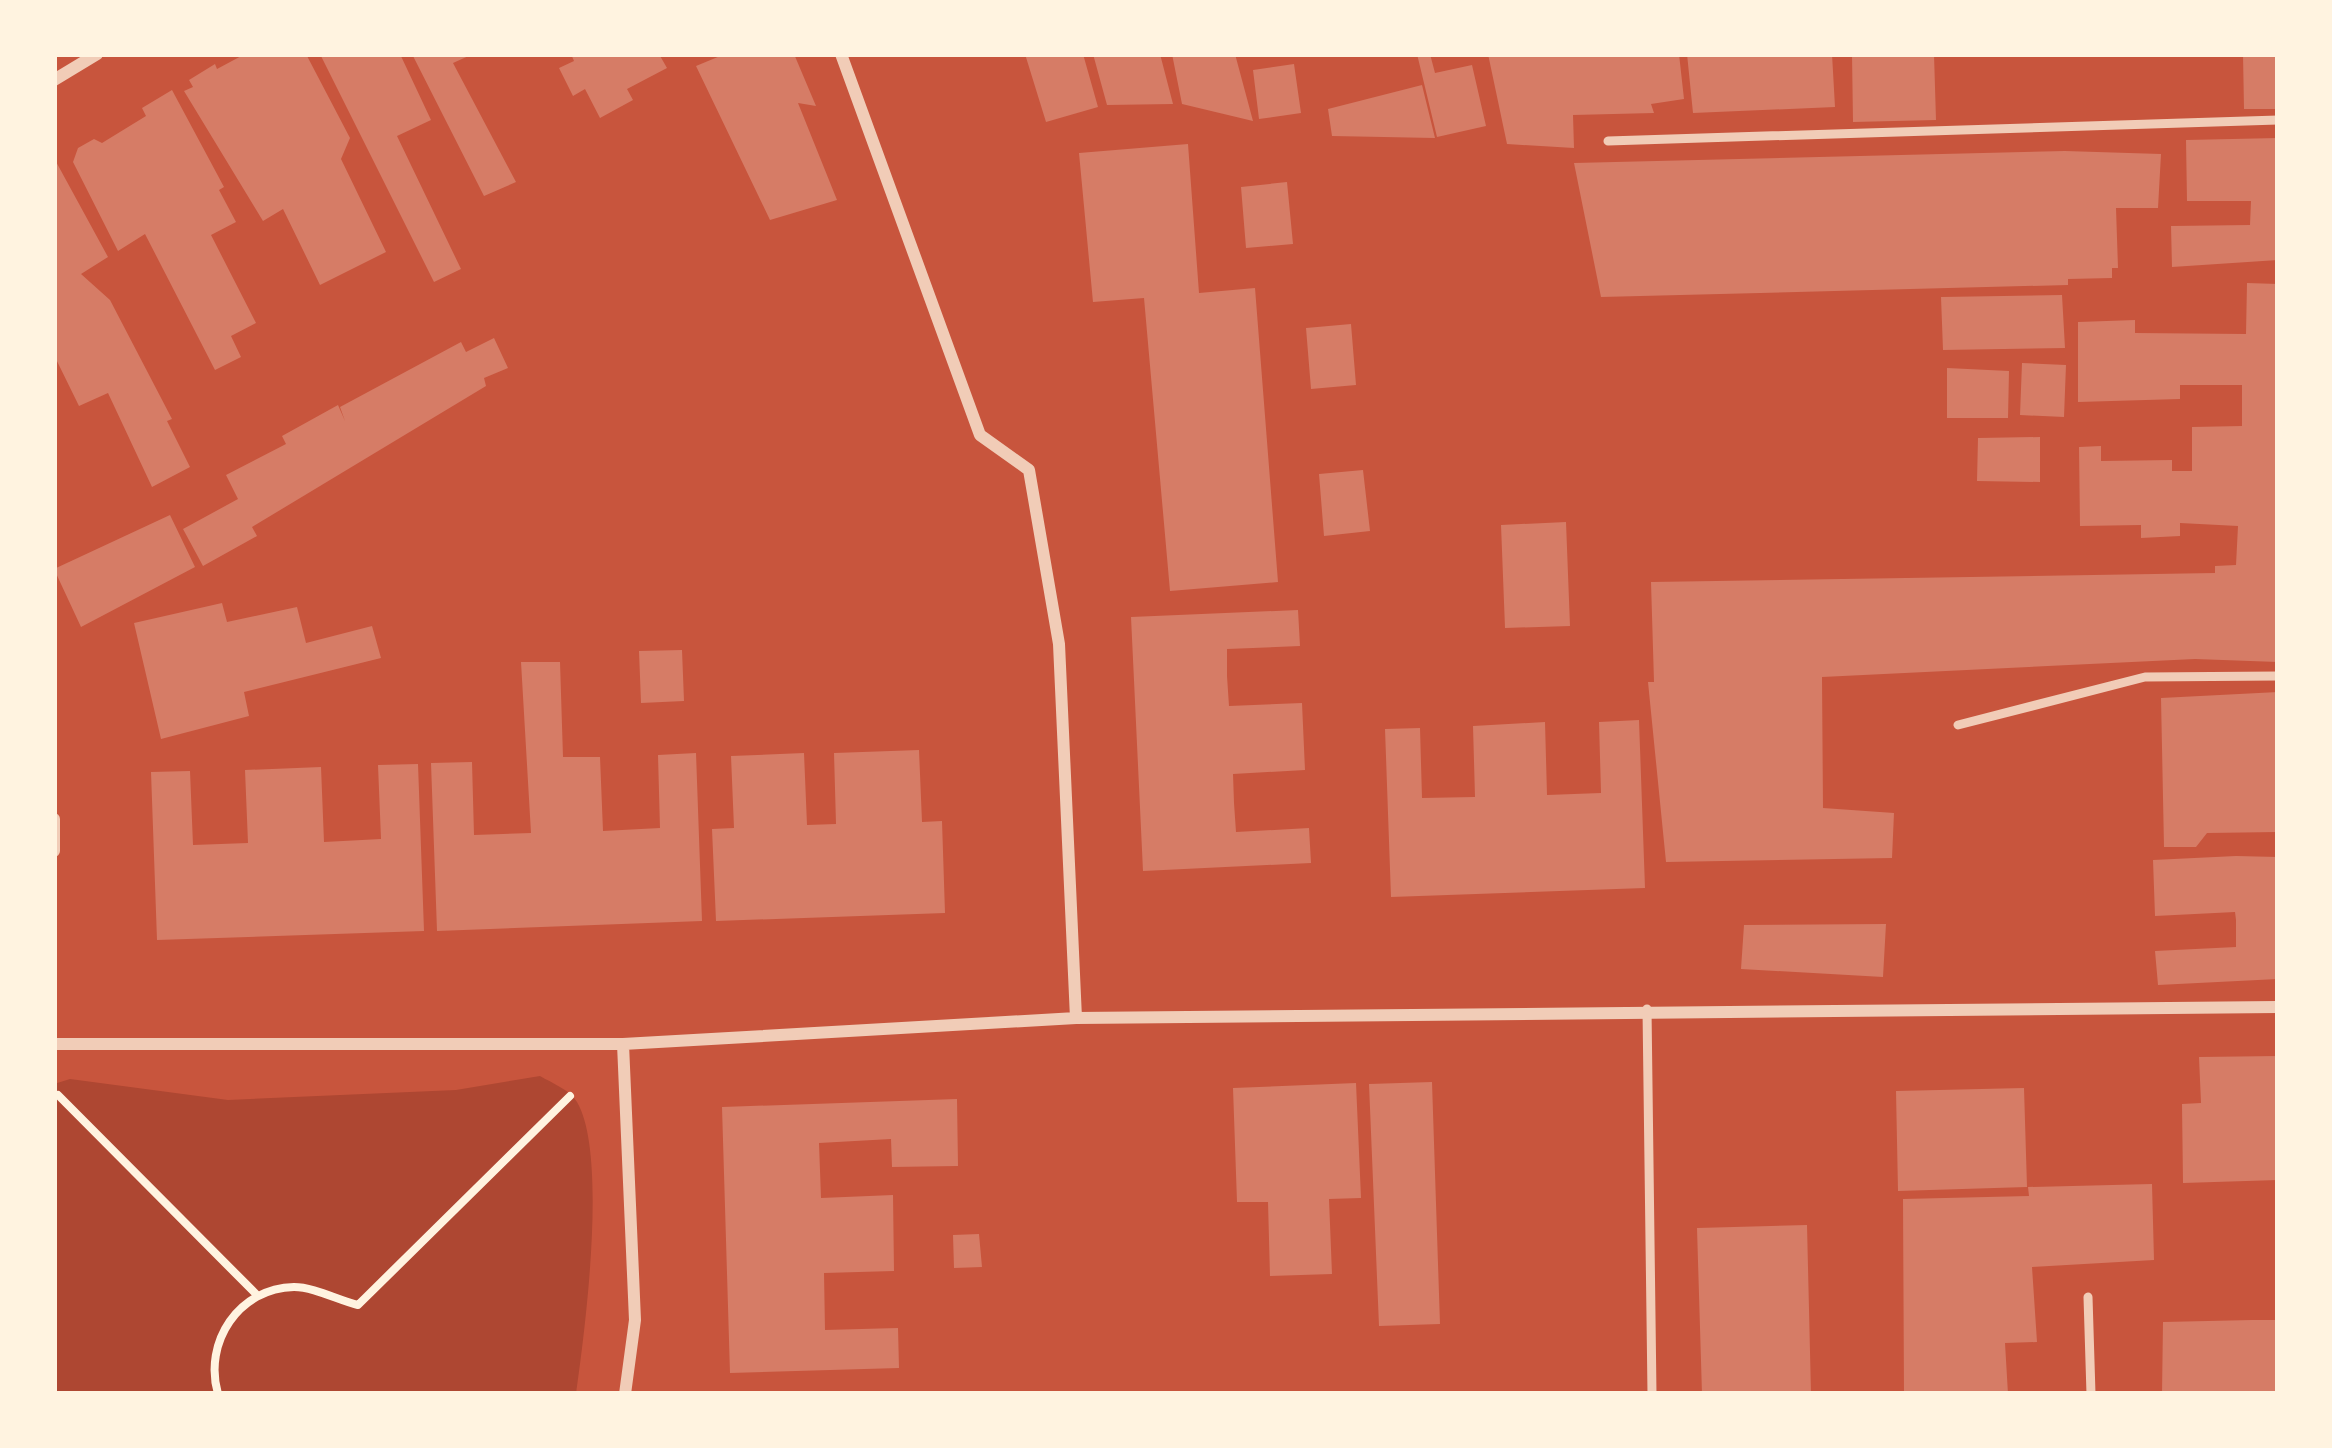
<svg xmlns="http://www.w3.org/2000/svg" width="2332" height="1448" viewBox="0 0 2332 1448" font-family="Poppins,sans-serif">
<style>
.green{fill:#ae4732}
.building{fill:#d67c66}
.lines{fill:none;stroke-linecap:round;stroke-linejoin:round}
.path{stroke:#fff3e0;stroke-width:8}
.service{stroke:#f1ccb7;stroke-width:9}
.minor{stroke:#f1ccb7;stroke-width:12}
</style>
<rect width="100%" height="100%" fill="#c8553d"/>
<!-- green -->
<path class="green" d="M540,1076C552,1083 570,1090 577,1102C608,1155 585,1330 576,1394H54V1084L70,1079L228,1100L456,1090Z"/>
<!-- building -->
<path class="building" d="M245,54H306L350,138L341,159L386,252L320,285L283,209L263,221L184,91L193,87L189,80L215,64L217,69Z
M320,54H400L431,120L397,136L461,269L434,282Z
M412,54H473L453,63L516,182L484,196Z
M571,54H659L667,68L627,89L633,100L600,118L585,89L573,96L559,68L574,61Z
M725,54H794L816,106L798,103L837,200L770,220L696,66Z
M1025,54H1083L1098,107L1046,122Z
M1093,54H1160L1173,104L1107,105Z
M1172,54H1235L1253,121L1182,104Z
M1417,54H1430L1435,73L1472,65L1486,126L1437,137Z
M1488,54H1679L1684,99L1651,104L1654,113L1573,115L1574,148L1507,144Z
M1687,54H1832L1835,107L1693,113Z
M1852,54H1934L1936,120L1853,122Z
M2243,54H2278V109H2244Z
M1294,64L1301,113L1259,119L1253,70Z
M1422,85L1435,138L1332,136L1328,109Z
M172,90L224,187L219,190L236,222L211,235L256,323L231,336L241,357L215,370L145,234L118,251L73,162L78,148L94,139L102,143L146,116L142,108Z
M2278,138V260L2172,267L2171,226L2250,225L2251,201H2187L2186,140Z
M1188,144L1199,293L1255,288L1278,582L1170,591L1144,298L1093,302L1079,153Z
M2065,151L2161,154L2158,208H2116L2118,268H2112V278L2068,279V285L1601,297L1574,163Z
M54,158L108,257L81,274L110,300L172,419L167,421L190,467L152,487L108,393L79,406L54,355Z
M1287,182L1293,244L1246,248L1241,187Z
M2247,283L2278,284V662L2195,659L1822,677L1823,808L1894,813L1892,858L1666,862L1648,682H1654L1651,582L2215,573V566L2236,565L2238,526L2180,523V536L2141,538V525L2080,526L2079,447L2101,446V461L2172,460V471H2192V427L2242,426V385H2180V399L2078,402V322L2135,320V333L2246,334Z
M2062,295L2065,348L1943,350L1941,297Z
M1351,324L1356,385L1311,389L1306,328Z
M494,338L508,368L484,378L486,386L252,527L257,536L203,566L183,529L238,499L226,475L286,444L282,436L338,405L345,421L340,407L461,342L466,352Z
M2022,363L2066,365L2064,417L2020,415Z
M1947,368L2009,371L2008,418H1947Z
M2040,437V482L1977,481L1978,438Z
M1363,470L1370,531L1324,536L1319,474Z
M170,515L195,567L81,627L54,569Z
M1566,522L1570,626L1505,628L1501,525Z
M222,603L227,622L297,607L306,643L372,626L381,658L244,692L249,716L161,739L134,623Z
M1298,610L1300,646L1227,649V676L1229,706L1302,703L1305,770L1233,774L1234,803L1236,832L1309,828L1311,863L1143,871L1131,617Z
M682,650L684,701L641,703L639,651Z
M521,662H560L563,757H600L603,831L660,828L658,755L696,753L702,921L437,931L431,763L472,762L474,835L531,833Z
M2278,692V832L2207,833L2196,847H2164L2161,698Z
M1639,720L1645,888L1391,897L1385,729L1420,728L1422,798L1475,797L1473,726L1545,722L1547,795L1601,793L1599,722Z
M919,750L922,822L942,821L945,913L716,921L712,829L734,828L731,756L804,753L807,825L836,824L834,753Z
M418,764L424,931L157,940L151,772L190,771L193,845L248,843L245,770L321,767L324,842L381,839L378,765Z
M2236,856L2278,857V979L2158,985L2155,951L2236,947V920L2235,912L2155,916L2153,860Z
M1886,924L1883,977L1741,969L1744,925Z
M2278,1056V1180L2183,1183L2182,1104L2201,1103L2199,1057Z
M1432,1082L1440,1324L1379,1326L1369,1084Z
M1356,1083L1361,1198L1329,1199L1332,1274L1270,1276L1268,1202H1237L1233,1088Z
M2024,1088L2027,1187L1898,1191L1896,1091Z
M957,1099L958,1166L892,1167L891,1139L819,1143L821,1198L893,1195L894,1271L824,1273L825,1330L898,1328L899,1368L730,1373L722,1107Z
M2152,1184L2154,1260L2032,1267L2037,1342L2005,1343L2008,1394H1904L1903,1199L2029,1196L2028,1187Z
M1807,1225L1811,1394H1702L1697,1228Z
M979,1234L982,1267L954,1268L953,1235Z
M2252,1320H2278V1394H2162L2163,1322Z"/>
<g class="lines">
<!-- path -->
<path class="path" d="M58,1095L256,1294
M218,1394C203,1342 239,1288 294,1287C314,1287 338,1300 358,1305L570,1096"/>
<!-- service -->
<path class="service" d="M1608,141L2278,120
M1958,725L2145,677L2278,676
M1647,1009L1652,1394
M2088,1297L2091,1394"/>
<!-- minor -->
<path class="minor" d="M841,54L980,435L1029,470L1059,644L1076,1018
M54,80L97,54
M54,819V851
M54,1044H623L1076,1018L2278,1007
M623,1044L635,1320L625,1394"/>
</g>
<!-- border -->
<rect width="2332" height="1448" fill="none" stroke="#fff3e0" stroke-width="114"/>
</svg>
